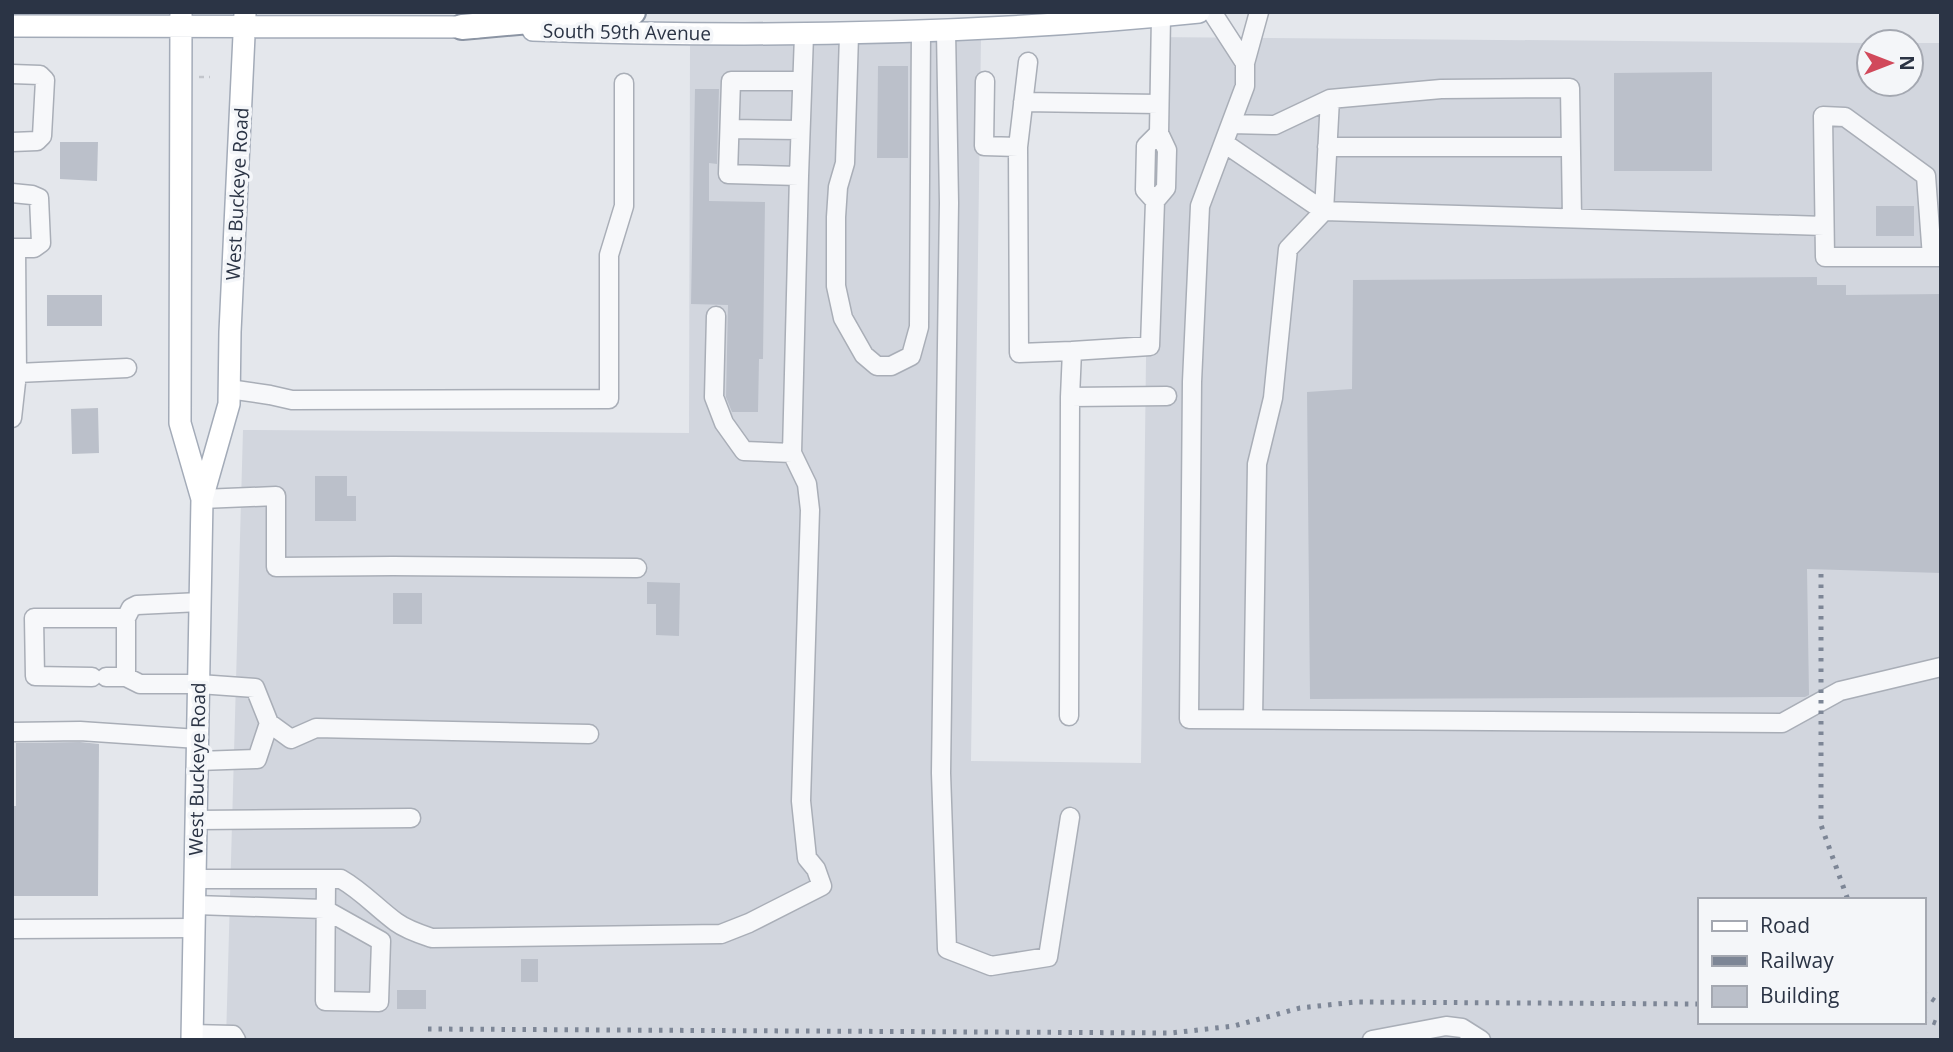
<svg xmlns="http://www.w3.org/2000/svg" width="1953" height="1052" viewBox="0 0 1953 1052" font-family="'Open Sans',sans-serif">
<style>
.built{fill:#d2d6de;fill-rule:evenodd}
.building{fill:#bbc0ca}
.lines{fill:none;stroke-linecap:round;stroke-linejoin:round}
.minor-casing{stroke:#a9aeb7;stroke-width:21}
.major-casing{stroke:#a3abb8;stroke-width:24}
.highway-casing{stroke:#8b94a3;stroke-width:28}
.path{stroke:#c2c5cb;stroke-width:2.5;stroke-dasharray:5 5;stroke-linecap:butt}
.minor{stroke:#f7f8fa;stroke-width:18}
.major{stroke:#fff;stroke-width:21}
.highway{stroke:#fff;stroke-width:24}
.rail{stroke:#7d8696;stroke-width:5;stroke-dasharray:3.5 7;stroke-linecap:butt}
.labels{text-anchor:middle;stroke-width:7;stroke-linejoin:round;paint-order:stroke}
.street-label{font-size:19px;fill:#2b3445;stroke:#f4f6f9}
</style>
<rect width="100%" height="100%" fill="#e4e7ec"/>
<!-- built -->
<path class="built" d="M1150,37L1869,43V84H1911V43H1941V1040H226L243,430L689,433L690,46L981,39L971,761L1141,763ZM1699,900H1923V1022H1699Z"/>
<!-- building -->
<path class="building" d="M878,66H908V158H877Z
M1712,72V171H1614V73Z
M695,89H719L717,164L709,163V201L765,202L763,359H759L758,412H732L726,397L728,305L691,304Z
M60,142H98L97,181L60,179Z
M1876,206H1914V236H1876Z
M1817,277V285H1846V295L1941,294V573L1807,569L1809,695L1805,697L1310,699L1307,392L1352,389L1353,280Z
M47,295H102V326H47Z
M98,408L99,453L72,454L71,409Z
M315,476H347V496H356V521H315Z
M647,582L680,583L679,636L656,635V604H647Z
M393,593H422V624H393Z
M80,742L99,744L98,896H12V806H16V743Z
M521,959H538V982H521Z
M397,990H426V1009H397Z"/>
<g class="lines">
<defs>
<path id="minor" d="M1212,12L1245,63
M1259,12L1245,63V86L1200,206L1192,382L1189,719L1782,723L1840,691L1941,667
M946,31L949,203L941,773L947,949L991,966L1048,957L1070,817
M849,35L845,163L838,187L836,217V286L843,318L864,355L877,366H891L911,356L919,327L921,32
M1028,62L1018,147L1019,353L1072,351
M12,74L40,75L45,80L42,136L37,141L12,142
M985,81L984,146L1018,147
M1023,102L1159,104
M1231,124L1275,125L1330,99L1441,89L1570,88L1572,218
M730,129L800,130
M1224,143L1324,211L1824,226
M1327,147H1571
M799,176L728,174L731,81H802
M12,193L32,195L39,198L41,243L34,248H12
M1155,201L1145,190L1146,146L1159,133
M1932,257L1926,176L1845,117L1823,116L1825,257H1941
M716,316L714,397L724,423L744,451L792,453L799,176L804,35
M17,373L127,368
M229,389L270,395L292,400L609,399V255L624,206V83
M1070,397L1167,396
M12,418L17,373L16,248
M202,499L276,496V567L393,566L637,568
M200,602L137,605L131,608L126,618V677L140,684H199L255,688L269,723L291,739L316,728L589,734
M92,677L35,676L34,618H126
M106,677H126
M1069,716L1070,397L1072,351L1150,346L1155,201L1166,188L1167,150L1159,133L1161,16
M1253,719L1257,464L1273,398L1288,249L1324,211L1330,99
M12,732L80,731L198,739
M198,761L257,759L269,723
M196,820L411,818
M195,879H341C362,891 377,908 396,922C407,930 420,934 432,938L721,934L749,923L822,886L816,869L807,858L801,801L810,510L807,484L792,453
M195,905L324,909L381,941L379,1002L325,1001L326,880
M12,929L194,928
M192,1034L233,1035L236,1040
M1372,1040L1446,1026L1462,1028L1481,1040"/>
<path id="major" d="M181,14L180,423L202,499
M12,26L477,27
M533,30C755,38 977,35 1199,12
M192,1040L202,499L229,404L230,332L245,14"/>
<path id="highway" d="M462,27L633,12"/>
</defs>
<!-- minor casing -->
<use href="#minor" class="minor-casing"/>
<!-- major casing -->
<use href="#major" class="major-casing"/>
<!-- highway casing -->
<use href="#highway" class="highway-casing"/>
<!-- path -->
<path class="path" d="M199,77H210"/>
<!-- minor -->
<use href="#minor" class="minor"/>
<!-- major -->
<use href="#major" class="major"/>
<!-- highway -->
<use href="#highway" class="highway"/>
<!-- rail -->
<path class="rail" d="M1821,574V825L1848,900
M1923,993L1941,1005
M1923,1018L1941,1025
M428,1029L1171,1033L1234,1026L1300,1008L1355,1002L1699,1004"/>
</g>
<g class="labels">
<!-- street labels -->
<g class="street-label">
<text transform="translate(627 32) rotate(1)" y="7">South 59th Avenue</text>
<text transform="translate(237 194) rotate(-87)" y="7">West Buckeye Road</text>
<text transform="translate(197 769) rotate(-89)" y="7">West Buckeye Road</text>
</g>
</g>
<!-- border -->
<rect width="1953" height="1052" fill="none" stroke="#2b3445" stroke-width="28"/>
<!-- legend -->
<rect x="1698" y="898" width="228" height="126" fill="#f4f6f9" stroke="#a4a8b1" stroke-width="2"/>
<rect x="1712" y="921" width="35" height="10" fill="#ffffff" stroke="#a4a8b1" stroke-width="2"/>
<text x="1760" y="933" font-size="21" fill="#2b3445">Road</text>
<rect x="1712" y="956" width="35" height="10" fill="#7d8696" stroke="#a4a8b1" stroke-width="2"/>
<text x="1760" y="968" font-size="21" fill="#2b3445">Railway</text>
<rect x="1712" y="986" width="35" height="21" fill="#bbc0ca" stroke="#a4a8b1" stroke-width="2"/>
<text x="1760" y="1003" font-size="21" fill="#2b3445">Building</text>
<!-- north arrow -->
<g transform="translate(1890 63) rotate(90)"><circle r="33" fill="#f4f6f9" stroke="#a4a8b1" stroke-width="2"/>
<path d="M0-5L12 26L0 18L-12 26Z" fill="#d1495b"/>
<text y="-10" font-size="19" font-weight="bold" text-anchor="middle" fill="#2b3445">N</text>
</g>
</svg>
